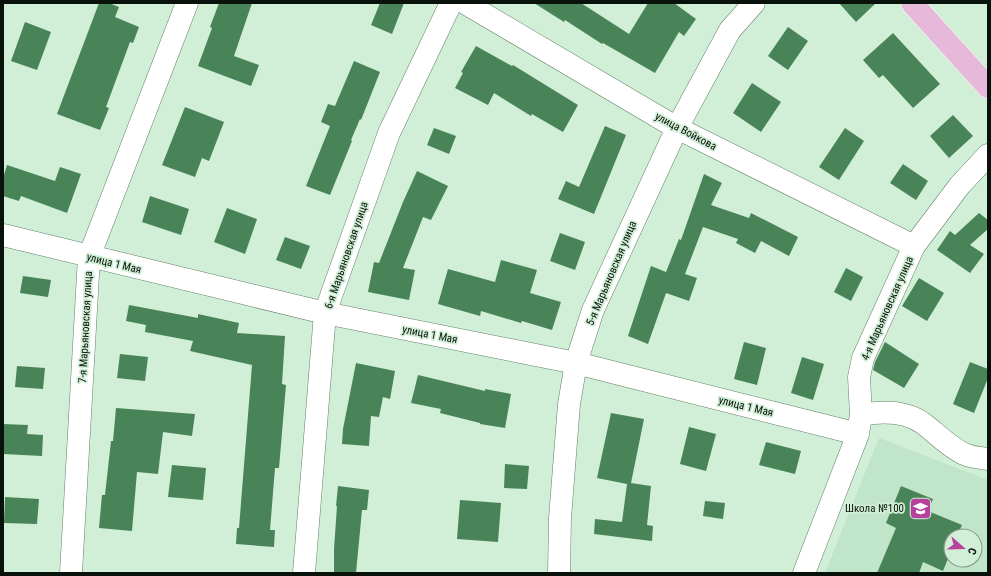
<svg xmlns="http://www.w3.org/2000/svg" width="991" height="576" viewBox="0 0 991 576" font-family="'Roboto Condensed',sans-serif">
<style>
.built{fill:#c1e5c8;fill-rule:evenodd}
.building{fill:#498458}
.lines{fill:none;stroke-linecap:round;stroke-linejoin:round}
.minor-casing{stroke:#65806a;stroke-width:23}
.major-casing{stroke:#fff;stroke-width:23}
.minor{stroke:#fff;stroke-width:22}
.major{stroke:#e6b8d9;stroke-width:22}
.labels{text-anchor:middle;stroke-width:3.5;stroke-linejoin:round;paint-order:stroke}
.street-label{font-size:11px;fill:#08120a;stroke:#d1eed6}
.poi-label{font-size:11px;fill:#08120a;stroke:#d1eed6;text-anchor:end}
</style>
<rect width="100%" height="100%" fill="#d1eed6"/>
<!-- built -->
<path class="built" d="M879,438L988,480V573H825ZM951,536H975V560H951Z"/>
<!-- building -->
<path class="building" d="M99,3H109L119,7L115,17L139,27L133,43L130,42L106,107L109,108L100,130L57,114Z
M219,3H252L234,56L259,65L251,86L198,66L212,28L210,27Z
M380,3H404L392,34L371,25Z
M534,3H581L629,34L648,3H674L696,19L684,36L679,32L655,73L603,43L602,44L565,20L564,22Z
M839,3H876L856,22Z
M25,22L51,32L37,70L11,61Z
M788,27L808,41L788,70L768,56Z
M893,33L940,84L913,108L883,75L879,78L863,60Z
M476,46L512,66L513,65L578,105L563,132L532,114L531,116L494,93L488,105L455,88L463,73L461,72Z
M354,61L380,72L361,120L360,119L351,140L352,141L330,195L306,186L330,126L321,122L328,104L335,106Z
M752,83L781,102L761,132L733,113Z
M185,107L224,122L209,161L202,158L195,177L162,165Z
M953,115L973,136L949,158L930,136Z
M605,126L626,135L594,214L558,199L566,181L579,187Z
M434,128L456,136L449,154L427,145Z
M845,128L864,141L839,180L819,167Z
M903,164L928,181L916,200L890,183Z
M7,165L55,181L60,167L81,174L67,213L21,196L19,201L3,196V178Z
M417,171L448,186L431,220L423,217L403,268L415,270L409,300L368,292L374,262L379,263L403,202Z
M704,174L722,183L711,205L749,218L751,213L798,237L789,256L761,241L755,253L736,243L738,239L703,227L685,274L697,278L689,301L666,293L648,344L628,336L651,266L666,272L679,239L681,240Z
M150,196L189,209L181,235L142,222Z
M227,208L257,219L245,254L214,242Z
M979,213L988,220V229L970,245L984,254L970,273L937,250L950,231L955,235Z
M560,233L585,242L575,270L550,261Z
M285,237L310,246L301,269L276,260Z
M501,260L537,270L530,293L561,302L552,330L522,321L521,323L481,311L480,316L438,304L448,269L495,282Z
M846,268L863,277L851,301L834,292Z
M23,276L51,280L48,297L20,293Z
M919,278L944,293L927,321L902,306Z
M129,305L198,318V314L239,323L237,333L285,336L282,384L286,385L279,468H275L270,530H275L274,547L236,544L237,528H239L252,365L190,351L193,341L145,332L146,325L126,321Z
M744,342L766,348L757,385L734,379Z
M885,342L919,364L904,388L873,370L875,362Z
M120,354L148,357L145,381L117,378Z
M802,357L824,364L813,400L791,393Z
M970,362L988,369V378L974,413L953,404Z
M356,363L395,371L390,399L383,397L379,417L371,416L369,446L342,444L343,429Z
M17,366L45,368L43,389L15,387Z
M418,375L485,391V389L511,394L505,428L480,424V423L440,413L441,409L411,403Z
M116,408L195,414L192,436L163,432L158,474L137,472L132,531L99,528L102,495H105L111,441H113Z
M611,413L644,419L631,483L651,486L647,525L653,526L652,541L594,534L595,519L622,522L627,484L597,478Z
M3,424L28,425L27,434L43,435L42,456L3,454Z
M689,427L716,434L706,471L680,464Z
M766,442L801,451L795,474L759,465Z
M505,464L529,466L527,489L504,488Z
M172,465L206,468L203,500L168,497Z
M338,486L369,490L367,510H362L356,573H334V549L337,506H336Z
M901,486L933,499L928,511L962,525L957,536H951V551L943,571L923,562L919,573H877L896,528L886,523Z
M5,497L39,499L37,524L4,523Z
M460,500L501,503L498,542L457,539Z
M705,501L725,503L723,519L703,516Z"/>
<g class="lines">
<defs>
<path id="minor" d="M465,3L677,128L914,246
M3,235L325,313L576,363L858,434
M861,415C882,411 905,410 924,424C937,434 948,446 964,454C971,457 980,458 988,459
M71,573L89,257L187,3
M304,573L325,313L389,133L451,3
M559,573L560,518L569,404L576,363L593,310L677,128L730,30L754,3
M804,573L858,434L861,415L859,377L863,358L914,246L960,185L988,155"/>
<path id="major" d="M912,3L988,87"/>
</defs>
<!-- minor casing -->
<use href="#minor" class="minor-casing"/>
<!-- major casing -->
<use href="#major" class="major-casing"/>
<!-- minor -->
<use href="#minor" class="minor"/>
<!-- major -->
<use href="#major" class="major"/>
</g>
<!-- icons -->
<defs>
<symbol id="school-square" viewBox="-11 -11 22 22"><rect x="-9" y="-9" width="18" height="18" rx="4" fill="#b6429c" stroke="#d1eed6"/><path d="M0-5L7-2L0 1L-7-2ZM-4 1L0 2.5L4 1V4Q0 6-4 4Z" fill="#fff"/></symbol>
</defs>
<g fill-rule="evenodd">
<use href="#school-square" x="908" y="496" width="25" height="25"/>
</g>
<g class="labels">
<!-- street labels -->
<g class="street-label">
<text transform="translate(686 131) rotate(28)" y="4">улица Войкова</text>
<text transform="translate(346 255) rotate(-71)" y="4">6-я Марьяновская улица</text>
<text transform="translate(114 263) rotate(14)" y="4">улица 1 Мая</text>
<text transform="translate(611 273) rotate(-67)" y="4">5-я Марьяновская улица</text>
<text transform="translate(887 308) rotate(-66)" y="4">4-я Марьяновская улица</text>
<text transform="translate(85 327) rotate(-87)" y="4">7-я Марьяновская улица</text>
<text transform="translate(430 334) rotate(11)" y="4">улица 1 Мая</text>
<text transform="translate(746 406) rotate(14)" y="4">улица 1 Мая</text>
</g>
<!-- poi labels -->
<g class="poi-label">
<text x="904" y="512">Школа №100</text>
</g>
</g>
<!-- border -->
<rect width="991" height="576" fill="none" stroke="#08120a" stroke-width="8"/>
<!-- north arrow -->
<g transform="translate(963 548) rotate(110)"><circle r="19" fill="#d1eed6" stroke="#819684"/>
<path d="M0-3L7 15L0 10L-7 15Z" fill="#b6429c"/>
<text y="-6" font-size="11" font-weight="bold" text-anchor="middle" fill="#08120a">С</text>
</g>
</svg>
